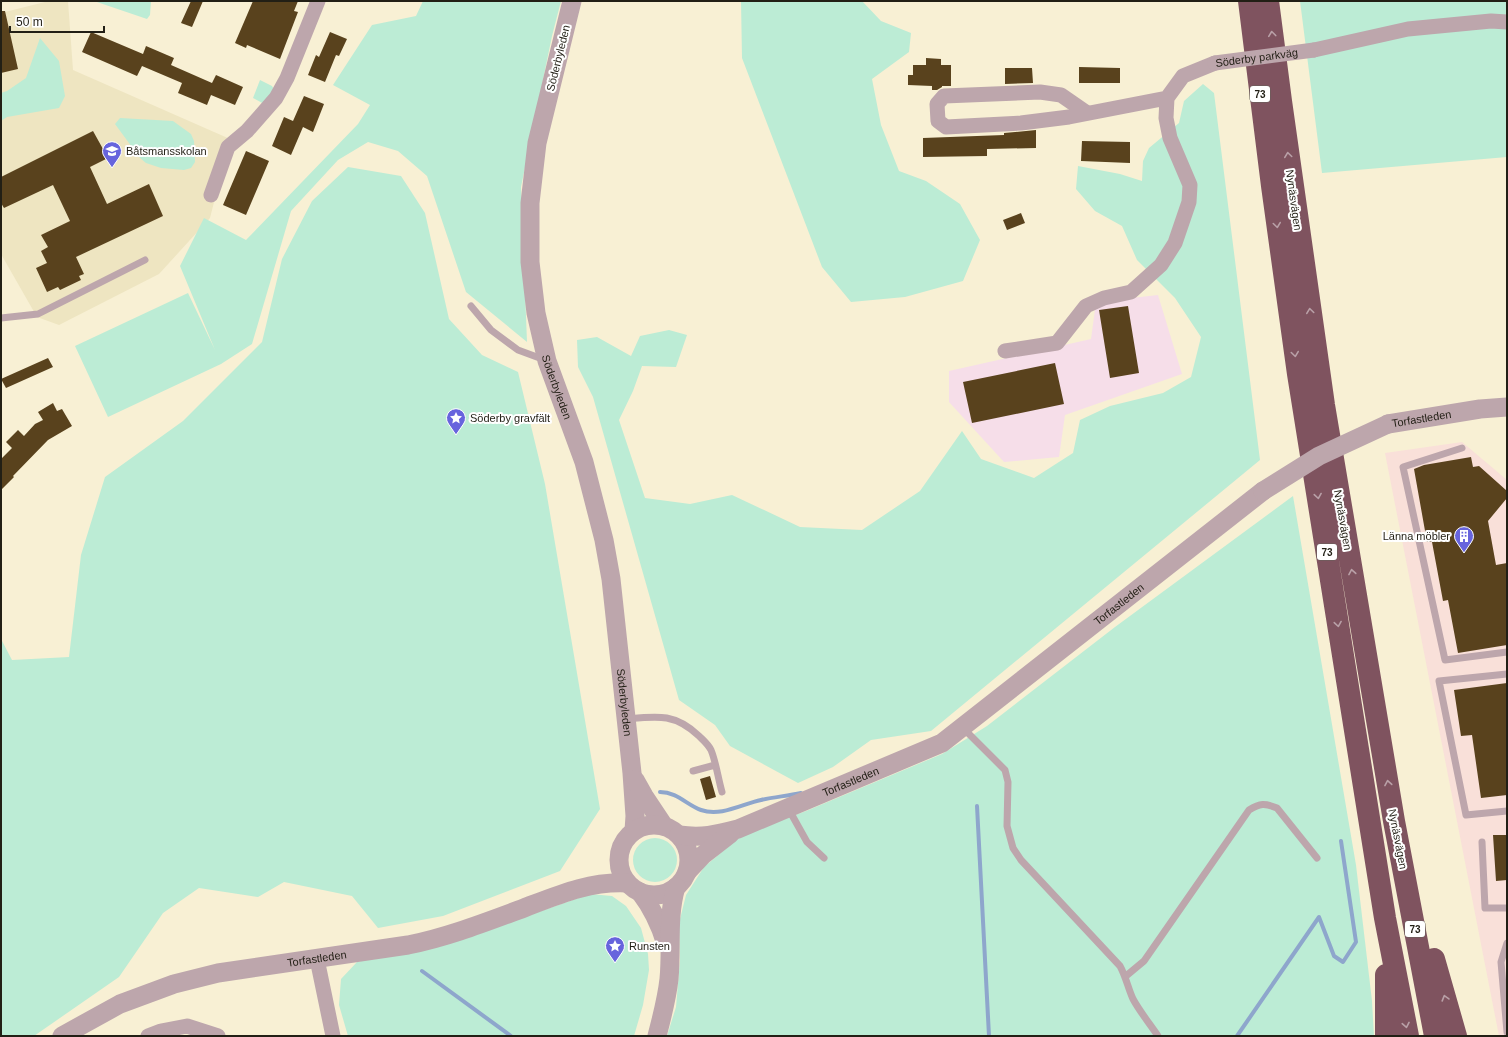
<svg xmlns="http://www.w3.org/2000/svg" width="1508" height="1037" viewBox="0 0 1508 1037" font-family="Helvetica,sans-serif">
<style>
.commercial{fill:#f9e0d9}
.industrial{fill:#f6dee9}
.built{fill:#eee5c1}
.green{fill:#bcecd5}
.lines{fill:none;stroke-linecap:round;stroke-linejoin:round}
.stream{stroke:#8ea6cc;stroke-width:4}
.building{fill:#59421d}
.service{stroke:#bda6ac;stroke-width:7}
.minor{stroke:#bda6ac;stroke-width:15}
.tertiary{stroke:#bda6ac;stroke-width:19}
.motorway{stroke:#7f535f;stroke-width:22}
.minor-bridge{stroke:#bda6ac;stroke-width:15}
.tertiary-bridge{stroke:#bda6ac;stroke-width:19}
.oneway{stroke:#b9a0a7}
.labels{text-anchor:middle;stroke-width:4;stroke-linejoin:round;paint-order:stroke}
.shield{fill:#fff;stroke:#64625b;stroke-width:1}
.shield-label{font-size:10px;font-weight:bold;fill:#221f15}
.street-label{font-size:11px;fill:#221f15;stroke:#fff}
.poi-label{font-size:11px;fill:#221f15;stroke:#fff;text-anchor:start}
</style>
<rect width="100%" height="100%" fill="#f8f0d4"/>
<!-- commercial -->
<path class="commercial" d="M1462,442L1507,480V1036H1499L1385,453Z"/>
<!-- industrial -->
<path class="industrial" d="M1158,295L1182,374L1065,415L1059,457L1004,462L949,402V371L1091,339L1096,302Z"/>
<!-- built -->
<path class="built" d="M49,1H68L73,70L230,139L210,218L159,274L59,325L37,317L1,254V13Z"/>
<!-- green -->
<path class="green" d="M94,1H151L150,15L147,19Z
M423,1H561L552,36L521,187L527,342L466,292L427,176L398,151L368,142L338,160L291,211L252,344L221,364L108,417L75,346L188,293L215,350L180,266L204,218L246,240L358,124L370,105L333,85L372,25L416,16Z
M741,1H862L881,21L911,33L909,52L872,79L881,125L899,171L926,181L960,204L980,240L963,281L905,297L851,302L822,267L742,58Z
M1300,1H1507V157L1322,173Z
M40,38L59,61L65,96L59,108L7,117L1,121V93L7,91L26,78Z
M260,80L272,86L276,93L266,105L253,98Z
M1203,84L1214,93L1260,460L931,731L871,740L833,767L798,783L730,746L715,725L679,700L593,397L578,367L577,340L597,337L631,356L640,336L669,330L687,335L676,367L642,366L633,391L619,420L645,498L690,504L732,495L800,527L862,530L920,491L962,431L981,459L1034,478L1073,453L1080,420L1110,406L1163,393L1191,377L1201,337L1175,298L1137,260L1122,226L1095,211L1076,189L1078,166L1120,174L1142,181L1143,161L1149,148L1179,123L1184,101Z
M120,118L173,121L191,134L194,141L195,162L191,168L184,170L161,168L146,163L140,158L115,124Z
M348,167L401,176L425,213L449,319L482,355L518,372L545,484L600,809L560,871L443,916L378,928L352,896L284,882L258,897L199,888L163,913L119,977L34,1036H1V639L12,660L69,657L81,555L105,477L183,421L262,342L282,259L312,201Z
M1293,496L1356,865L1372,1001L1374,1036H667L676,1007L680,960L679,923L686,895L704,867L742,835L806,811L942,754L987,726L1115,627Z
M633 860a22 22 0 1 1 44 0a22 22 0 1 1-44 0Z
M590,894L612,896L626,906L641,928L648,954L649,970L643,1005L634,1036H348L339,1005L341,979L357,962L466,937Z"/>
<g class="lines">
<!-- stream -->
<path class="stream" d="M660,792C677,792 687,805 701,810C721,817 742,804 761,800C774,797 787,796 801,793
M977,806L989,1036
M422,971L511,1036
M1237,1036L1319,917L1334,956L1343,962L1356,942L1341,841"/>
</g>
<!-- building -->
<path class="building" d="M191,1H203L192,27L181,23Z
M253,1H298L294,11L298,12L280,59L247,45L246,48L235,43Z
M1,11H5L18,69L1,73Z
M91,32L143,54L146,46L174,58L171,65L212,83L216,75L243,87L235,105L211,95L207,105L178,93L182,83L142,66L137,76L82,52Z
M330,32L347,39L339,56L336,55L325,82L308,75L316,55L319,57Z
M926,58L941,59V65H951V86H942V87L937,90H932V86L908,85V75H913V65H926Z
M1079,67L1120,68V83H1079Z
M1005,68H1032L1033,83L1005,84Z
M304,96L324,104L313,132L303,127L291,155L272,146L284,117L293,121Z
M1036,130V148L987,149V156L923,157V138L1004,135V133Z
M93,131L108,158L90,167L107,204L149,184L163,216L76,257L84,274L79,276L81,280L60,290L58,287L47,292L36,268L47,263L41,251L48,247L41,235L70,221L53,185L4,208L1,203V177Z
M1082,141L1130,142V163L1081,161Z
M246,151L269,161L246,215L223,205Z
M1021,213L1025,223L1007,230L1003,220Z
M1128,306L1139,373L1110,378L1099,310Z
M48,358L53,367L6,388L1,379Z
M1055,363L1064,404L972,423L963,382Z
M53,403L57,411L62,409L72,426L48,440L13,476L14,477L1,490V459L12,448L6,442L18,430L24,436L35,424L43,420L38,412Z
M1471,457L1473,467L1479,466L1507,491V498L1488,521L1496,565L1507,563V645L1458,653L1448,600L1443,601L1432,542H1427L1414,469L1424,465Z
M1507,683V795L1481,798L1472,735L1461,736L1454,690Z
M710,776L716,797L706,800L700,779Z
M1493,835H1507V880L1496,881Z"/>
<g class="lines">
<!-- service -->
<path class="service" d="M471,306L491,330L518,350L545,360
M1,318L38,314L145,260
M1462,448L1403,467L1445,660L1507,652
M1507,674L1439,681L1466,815L1507,811
M627,719C657,716 675,713 699,736C703,740 708,744 711,750C716,762 718,778 722,792
M962,727L1005,770L1008,782L1007,826L1013,848L1021,860L1120,966C1126,977 1128,988 1133,999C1140,1012 1150,1024 1158,1036
M693,771L715,765
M788,808L807,842L824,858
M1482,842L1485,908H1507
M1507,943L1501,962L1507,1032
M1126,976L1144,961L1249,810C1260,803 1265,803 1277,808L1317,858"/>
<!-- minor -->
<path class="minor" d="M1314,50L1408,29L1491,21L1507,22
M1087,113L1061,95L1040,92L944,96L937,104L938,121L946,127L1021,123L1069,117L1167,98
M211,195L228,147L247,131L276,98L287,78L318,1
M1005,351L1057,343L1086,306L1104,298L1131,292L1161,265L1175,243L1189,202L1190,185L1170,138L1166,118L1167,98L1183,76L1215,63
M317,959L333,1036
M148,1036L161,1031L187,1026L218,1036"/>
<!-- tertiary -->
<g class="tertiary">
<path id="s1" d="M572,1L537,143L530,203V262L536,313L547,361L584,462L604,540L611,579L632,773L635,816L634,831"/>
<path id="s2" d="M1388,424L1480,409L1507,407"/>
<path d="M635,780L644,796L664,826"/>
<circle cx="654" cy="860" r="35"/>
<path id="s3" d="M679,835C702,838 715,835 738,829L942,743L1263,491"/>
<path d="M687,872L703,855L730,834"/>
<path d="M640,892C653,909 660,924 666,944"/>
<path id="s4" d="M62,1036L120,1004L174,984L218,973L408,945C448,937 486,922 524,908C558,895 590,881 627,883"/>
<path d="M657,1036C662,1017 667,998 669,979C672,948 667,917 676,887"/>
</g>
<!-- motorway -->
<path class="motorway" d="M1249,1L1272,186L1298,374L1385,918L1408,1036
M1268,1L1281,101L1324,405L1394,821L1435,1036
M1434,959L1456,1036
M1386,975V1036"/>
<!-- minor-bridge -->
<path class="minor-bridge" id="s5" d="M1215,63L1314,50"/>
<!-- tertiary-bridge -->
<path class="tertiary-bridge" d="M1263,491L1319,456L1388,424"/>
</g>
<!-- one-way arrows -->
<defs><path id="oneway-chevron" d="M-2-3.5L2.5 0L-2 3.5" fill="none" stroke-width="1.6" stroke-linecap="round" stroke-linejoin="round"/></defs>
<g class="oneway">
<use href="#oneway-chevron" transform="translate(1272 34) rotate(-97)"/>
<use href="#oneway-chevron" transform="translate(1288 155) rotate(-98)"/>
<use href="#oneway-chevron" transform="translate(1277 225) rotate(82)"/>
<use href="#oneway-chevron" transform="translate(1310 311) rotate(-98)"/>
<use href="#oneway-chevron" transform="translate(1295 354) rotate(82)"/>
<use href="#oneway-chevron" transform="translate(1318 496) rotate(81)"/>
<use href="#oneway-chevron" transform="translate(1352 572) rotate(-100)"/>
<use href="#oneway-chevron" transform="translate(1338 624) rotate(81)"/>
<use href="#oneway-chevron" transform="translate(1388 783) rotate(-100)"/>
<use href="#oneway-chevron" transform="translate(1445 998) rotate(-106)"/>
<use href="#oneway-chevron" transform="translate(1406 1025) rotate(79)"/>
</g>
<!-- icons -->
<defs>
<symbol id="school-pin" viewBox="-11 -11 22 30"><path d="M0 17L-7.5 6A9.5 9.5 0 1 1 7.5 6Z" fill="#6764dd" stroke="#fff"/><path d="M0-5L7-2L0 1L-7-2ZM-4 1L0 2.5L4 1V4Q0 6-4 4Z" fill="#fff"/></symbol>
<symbol id="sight-pin" viewBox="-11 -11 22 30"><path d="M0 17L-7.5 6A9.5 9.5 0 1 1 7.5 6Z" fill="#6764dd" stroke="#fff"/><path d="M0-6L1.8-2.2L6-1.7L2.9 1.2L3.7 5.4L0 3.3L-3.7 5.4L-2.9 1.2L-6-1.7L-1.8-2.2Z" fill="#fff"/></symbol>
<symbol id="building-pin" viewBox="-11 -11 22 30"><path d="M0 17L-7.5 6A9.5 9.5 0 1 1 7.5 6Z" fill="#6764dd" stroke="#fff"/><path d="M-4-6H4V6H1V3H-1V6H-4ZM-2.5-4.3h1.7v1.8h-1.7ZM.8-4.3h1.7v1.8H.8ZM-2.5-1h1.7V.8h-1.7ZM.8-1h1.7V.8H.8Z" fill="#fff"/></symbol>
</defs>
<g fill-rule="evenodd">
<use href="#school-pin" x="101" y="140" width="22" height="30"/>
<use href="#sight-pin" x="445" y="407" width="22" height="30"/>
<use href="#building-pin" x="1453" y="525" width="22" height="30"/>
<use href="#sight-pin" x="604" y="935" width="22" height="30"/>
</g>
<g class="labels">
<!-- shield labels -->
<g class="shield">
<rect x="1250" y="86" width="20" height="16" rx="3"/>
<rect x="1317" y="544" width="20" height="16" rx="3"/>
<rect x="1405" y="921" width="20" height="16" rx="3"/>
</g>
<g class="shield-label">
<text x="1260" y="98">73</text>
<text x="1327" y="556">73</text>
<text x="1415" y="933">73</text>
</g>
<!-- street labels -->
<g class="street-label">
<text transform="translate(558 58) rotate(-76)" y="4">Söderbyleden</text>
<text dy="4" stroke="none"><textPath href="#s5" startOffset="42">Söderby parkväg</textPath></text>
<text transform="translate(1294 200) rotate(82)" y="4">Nynäsvägen</text>
<text dy="4" stroke="none"><textPath href="#s1" startOffset="394">Söderbyleden</textPath></text>
<text dy="4" stroke="none"><textPath href="#s2" startOffset="34">Torfastleden</textPath></text>
<text transform="translate(1343 520) rotate(80)" y="4">Nynäsvägen</text>
<text dy="4" stroke="none"><textPath href="#s3" startOffset="506">Torfastleden</textPath></text>
<text dy="4" stroke="none"><textPath href="#s1" startOffset="718">Söderbyleden</textPath></text>
<text dy="4" stroke="none"><textPath href="#s3" startOffset="182">Torfastleden</textPath></text>
<text transform="translate(1398 839) rotate(79)" y="4">Nynäsvägen</text>
<text dy="4" stroke="none"><textPath href="#s4" startOffset="269">Torfastleden</textPath></text>
</g>
<!-- poi labels -->
<g class="poi-label">
<text x="126" y="155">Båtsmansskolan</text>
<text x="470" y="422">Söderby gravfält</text>
<text x="1450" y="540" text-anchor="end">Länna möbler</text>
<text x="629" y="950">Runsten</text>
</g>
</g>
<!-- border -->
<rect width="1508" height="1037" fill="none" stroke="#221f15" stroke-width="4"/>
<!-- scale -->
<path d="M10 26v6h94v-6" fill="none" stroke="#221f15" stroke-width="2"/>
<text x="16" y="26" font-size="12" fill="#221f15" stroke="#ffffff" stroke-width="3" paint-order="stroke">50 m</text>
</svg>
